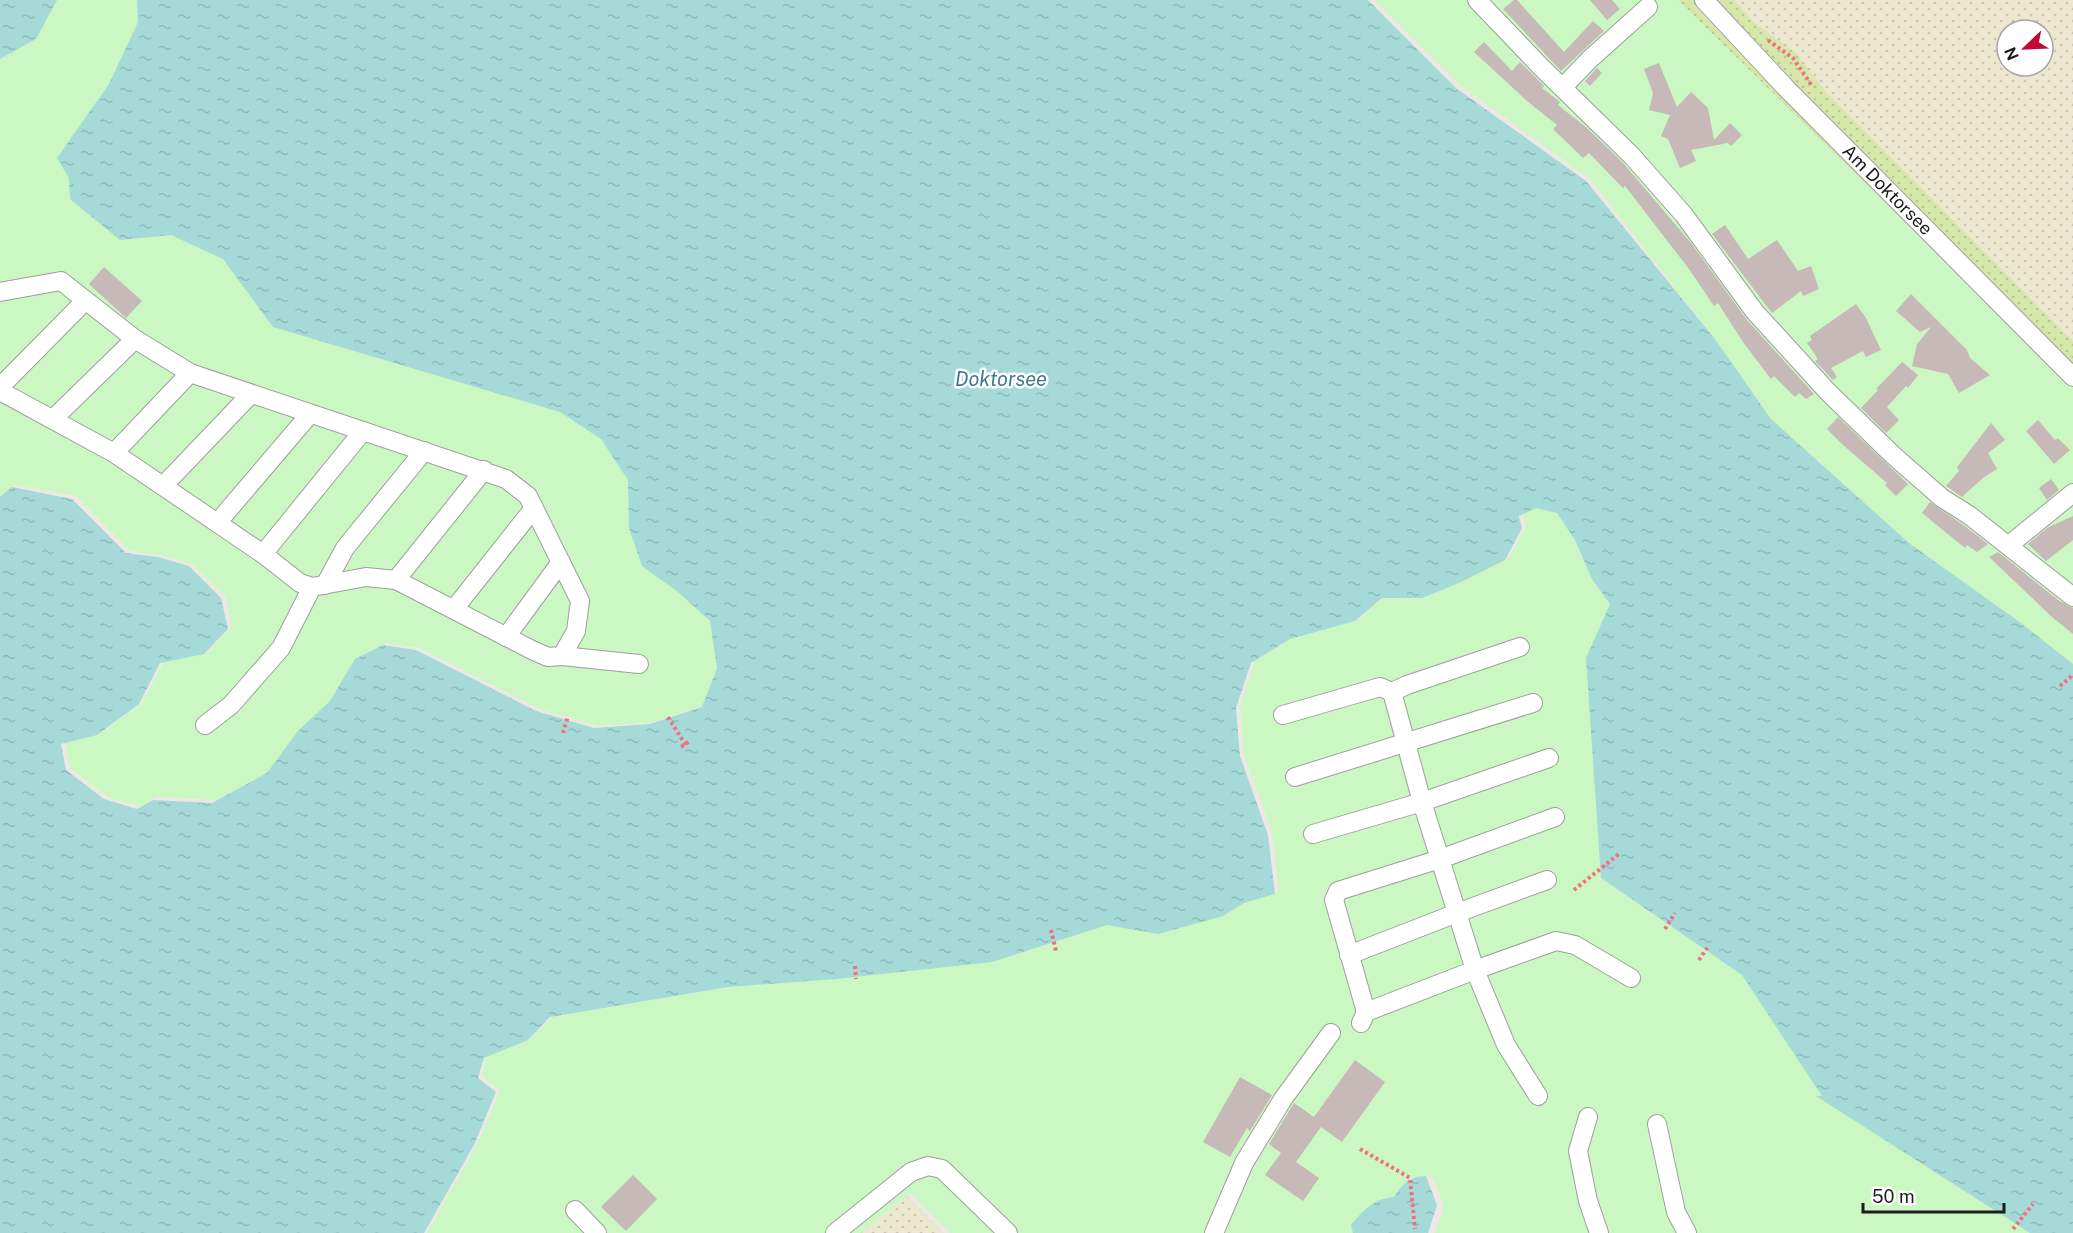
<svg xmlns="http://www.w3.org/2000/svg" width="2073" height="1233" viewBox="0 0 2073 1233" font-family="'Public Sans',sans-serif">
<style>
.farmland{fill:url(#farmland-dots);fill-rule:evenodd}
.grass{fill:url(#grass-dots)}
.park{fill:#cbf7c2}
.water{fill:url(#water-ripples)}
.building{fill:#c6b9b7}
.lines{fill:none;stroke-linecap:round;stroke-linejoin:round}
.minor-casing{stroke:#9e9e9e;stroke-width:20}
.path{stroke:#f46e82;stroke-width:4;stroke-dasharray:3 3;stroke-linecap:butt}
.minor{stroke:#fff;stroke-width:18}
.labels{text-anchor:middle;stroke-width:5;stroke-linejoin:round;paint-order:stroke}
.street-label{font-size:18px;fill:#1d1d1d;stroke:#fff}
.water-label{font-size:20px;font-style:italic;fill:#41788b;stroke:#fff}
</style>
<defs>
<pattern id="farmland-dots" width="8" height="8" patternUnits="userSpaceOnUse" patternTransform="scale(1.5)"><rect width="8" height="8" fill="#ece7cf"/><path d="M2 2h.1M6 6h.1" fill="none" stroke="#cac6b1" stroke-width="1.8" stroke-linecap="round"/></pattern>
<pattern id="grass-dots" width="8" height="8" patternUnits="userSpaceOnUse" patternTransform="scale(1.5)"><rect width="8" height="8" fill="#d7e7ab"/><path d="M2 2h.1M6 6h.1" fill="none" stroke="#b8c693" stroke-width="1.8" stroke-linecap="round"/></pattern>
<pattern id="water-ripples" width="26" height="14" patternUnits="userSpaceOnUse" patternTransform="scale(1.5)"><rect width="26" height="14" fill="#a5dad9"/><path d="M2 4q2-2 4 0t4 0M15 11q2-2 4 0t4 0" fill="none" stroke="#8ebbba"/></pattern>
</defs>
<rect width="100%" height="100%" fill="#eee8e4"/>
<!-- farmland -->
<path class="farmland" d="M1734,0H2073V341L1826,92L1796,53L1756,24ZM2007,30H2043V66H2007Z
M904,1193L944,1233H854Z"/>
<!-- grass -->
<path class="grass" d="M1672,0H1734L1756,24L1796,53L1826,92L2073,341V392Z"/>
<!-- park -->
<path class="park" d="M52,0H141L175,233L564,410L604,438L714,619L721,666L706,705L654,722L598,726L540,709L420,648L387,643L359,657L334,699L271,771L216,800L156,797L141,807L108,797L70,768L65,742L101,733L143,702L164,661L208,652L232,626L225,596L192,564L162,555L130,551L76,496L15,485L0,498V54Z
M1374,0H1678L2073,386V664L2021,623L1909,543L1771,419L1715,339L1590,179L1460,85Z
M1540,506L1561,511L1614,602L1745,974L2038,1233H1435L1444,1206L1432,1176L1410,1178L1408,1187L1359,1233H950L910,1193L861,1233H427L478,1143L500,1091L482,1076L487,1056L532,1038L554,1015L1110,923L1161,932L1227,914L1247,901L1279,892L1272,832L1244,754L1240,706L1255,661L1294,637L1359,619L1385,596H1426L1463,581L1509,558L1526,526L1523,514Z"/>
<!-- water -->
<path class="water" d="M0,0H57L36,39L0,59Z
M137,0H1368L1456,88L1586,181L1715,339L1771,419L1909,543L2021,623L2073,664V1233H2030L1816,1096H1822L1742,975L1601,878L1586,658L1610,604L1592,579L1575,540L1557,513L1536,508L1519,516L1522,528L1505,560L1459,583L1422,598H1382L1355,621L1290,639L1251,663L1236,708L1240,756L1268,835L1275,894L1244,903L1223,916L1158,934L1107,925L992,962L836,979L728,987L550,1017L528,1040L484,1058L478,1078L496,1092L474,1145L424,1233H0V497L12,487L72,499L126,553L158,557L189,566L221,598L228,629L204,654L160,663L139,704L97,735L61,744L66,770L104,799L137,809L153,800L212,803L267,773L298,731L330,701L355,659L383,645L416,650L536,711L594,728L650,724L702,707L717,668L710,621L678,592L642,566L629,528L628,480L601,439L560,412L273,327L223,259L171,235L120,240L70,199L69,178L57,158L109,84L138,22Z
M1426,1176L1437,1205L1428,1233H1353L1351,1225C1364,1210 1373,1199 1394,1197C1404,1183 1408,1177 1426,1176Z"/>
<!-- building -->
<path class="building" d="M1514,0H1517L1564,52L1593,21L1604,31L1561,71L1503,9Z
M1590,0H1612L1620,9L1607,20Z
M1484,42L1512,71L1520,62L1544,86L1542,88L1560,102L1558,105L1587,128L1624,164L1691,243L1747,320L1814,394L1806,399L1799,393L1795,397L1774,376L1771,379L1743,342L1718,303L1714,306L1689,269L1625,186L1623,188L1589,153L1583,158L1553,129L1557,125L1527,101L1474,52Z
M1659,63L1677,107L1691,92L1708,108L1714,140L1730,123L1742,135L1731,146L1728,143L1691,150L1696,161L1680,168L1668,139L1661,136L1670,115L1649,110L1653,93L1644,69Z
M1597,68L1602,73L1590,86L1585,81Z
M1725,225L1748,259L1777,240L1798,271L1811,266L1819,289L1803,296L1801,291L1772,313L1712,234Z
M104,267L142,301L126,318L89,284Z
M1911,294L1967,350L1970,358L1990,375L1959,393L1948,374L1912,366L1917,344L1931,327L1920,332L1896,311Z
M1856,304L1866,318L1881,350L1866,357L1863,351L1831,368L1837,377L1833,380L1815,361L1818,359L1807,343L1812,340L1810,336Z
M1902,362L1918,375L1908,388L1906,386L1887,407L1899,420L1886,433L1861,408L1878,390L1876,389Z
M1838,417L1908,484L1896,496L1885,485L1887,483L1843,445L1827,429Z
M2038,420L2055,440L2058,438L2070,450L2054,464L2026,431Z
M1991,423L2005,440L1988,453L1997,469L1984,477L1962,497L1946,486L1959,471L1957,467Z
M2051,479L2059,490L2047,500L2039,488Z
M1930,502L1962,524L1988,544L1977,552L1967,545L1965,548L1922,513Z
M2073,516V540L2046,561L2028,544L2047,528Z
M1998,552L2058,600L2073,608V634L2052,617L1989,557Z
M1355,1060L1385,1082L1342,1142L1321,1127L1296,1162L1319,1178L1303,1201L1265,1175L1281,1153L1269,1144L1294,1103L1314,1117Z
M1240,1077L1272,1095L1250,1131L1247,1128L1230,1157L1203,1142Z
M633,1175L657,1199L626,1231L601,1207Z"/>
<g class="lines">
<defs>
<g id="minor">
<path d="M1477,0L1541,67L1632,156L1684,215L1755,312L1828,392L1894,456L1942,498L1969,515L2073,597"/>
<path id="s1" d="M1704,0L1786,88L2073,377"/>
<path d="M1563,87L1590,59L1648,7"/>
<path d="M0,292L61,281L135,339L190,373L506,479L528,496L580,601L576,631L562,656L548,657L532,650L396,580L366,577L312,587L300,583L263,554L114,453L0,391"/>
<path d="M0,387L85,301"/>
<path d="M53,419L135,339"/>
<path d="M114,453L190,373"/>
<path d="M163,486L251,394"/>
<path d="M218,522L310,414"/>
<path d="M2009,545L2073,493"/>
<path d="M263,554L363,431"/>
<path d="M396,580L484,470"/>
<path d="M325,585L345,548L424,451"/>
<path d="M454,609L534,508"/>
<path d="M506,637L561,562"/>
<path d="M562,656L639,664"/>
<path d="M1392,692L1422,802L1475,970L1506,1045L1538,1096"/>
<path d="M1283,715L1380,687L1392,692L1407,685L1520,647"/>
<path d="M205,725L231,705L281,648L312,587"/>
<path d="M1295,777L1533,703"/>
<path d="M1313,834L1422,802L1549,758"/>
<path d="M1349,955L1457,913L1547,880"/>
<path d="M1366,1012L1334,900L1338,891L1440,859L1555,817"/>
<path d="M1361,1023L1366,1012L1475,970L1556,941L1575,945L1631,978"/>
<path d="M1588,1117L1578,1151L1588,1201L1599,1233"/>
<path d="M1657,1124L1676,1212L1687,1233"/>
<path d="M575,1210L597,1233"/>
<path d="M835,1233L911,1172L928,1166L942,1169L1008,1233"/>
<path d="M1214,1233L1244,1163L1283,1099L1331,1033"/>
</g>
</defs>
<!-- minor casing -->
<use href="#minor" class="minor-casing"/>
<!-- path -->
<path class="path" d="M1768,40L1793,58L1812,86
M2060,686L2073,675
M668,717L687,747
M563,733L568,716
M681,747L690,741
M1574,890L1619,854
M1665,929L1675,913
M1051,930L1056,951
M1699,960L1709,945
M855,966L856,979
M1360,1149L1410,1178L1415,1229
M2013,1229L2033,1204"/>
<!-- minor -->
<use href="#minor" class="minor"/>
</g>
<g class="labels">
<!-- street labels -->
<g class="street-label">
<text dy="6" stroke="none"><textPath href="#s1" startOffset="264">Am Doktorsee</textPath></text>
</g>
<!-- water labels -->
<g class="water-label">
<text x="1001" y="386">Doktorsee</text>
</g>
</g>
<!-- north arrow -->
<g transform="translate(2025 48) rotate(247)"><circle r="28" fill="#ffffff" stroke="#a5a5a5" stroke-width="1.5"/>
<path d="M0-4.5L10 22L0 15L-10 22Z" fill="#c30736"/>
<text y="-9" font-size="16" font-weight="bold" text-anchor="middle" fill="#1d1d1d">N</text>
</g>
<!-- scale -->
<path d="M1863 1203v9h141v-9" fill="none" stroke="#1d1d1d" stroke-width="3"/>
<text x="1872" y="1203" font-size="18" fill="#1d1d1d" stroke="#ffffff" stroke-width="4.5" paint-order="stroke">50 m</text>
</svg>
